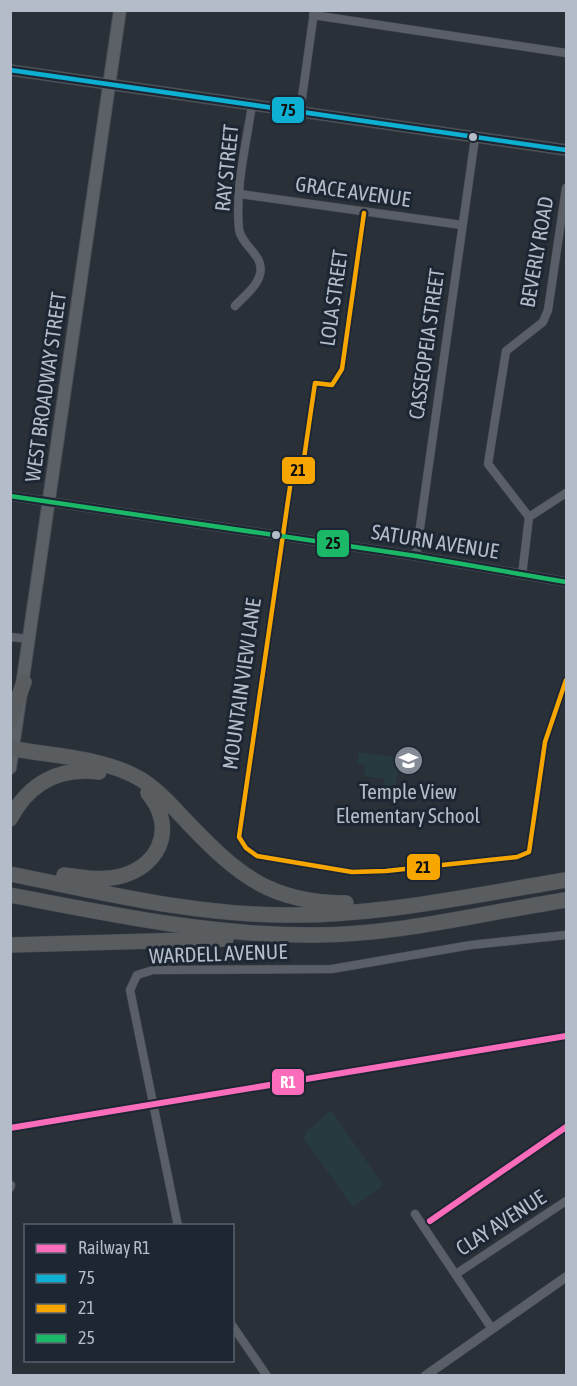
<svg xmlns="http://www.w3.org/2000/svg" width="577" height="1386" viewBox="0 0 577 1386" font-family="'Asap Condensed',sans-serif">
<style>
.green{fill:#273a3e}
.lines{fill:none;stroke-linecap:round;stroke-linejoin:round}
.minor-casing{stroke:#484c53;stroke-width:9}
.tertiary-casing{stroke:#484c53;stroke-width:10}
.secondary-casing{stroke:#484c53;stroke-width:12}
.primary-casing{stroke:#484c55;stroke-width:14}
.motorway-casing{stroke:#474c53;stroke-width:16}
.minor{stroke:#5a5e66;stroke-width:8}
.tertiary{stroke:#5a5e66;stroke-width:9}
.secondary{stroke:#595d64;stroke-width:10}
.primary{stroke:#5c6168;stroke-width:12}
.motorway{stroke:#5a5d60;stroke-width:15}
.bus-1-casing{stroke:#1d2633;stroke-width:9}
.bus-2-casing{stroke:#1d2633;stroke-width:9}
.bus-3-casing{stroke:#1d2633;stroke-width:9}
.bus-1{stroke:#0dafd3;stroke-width:4.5}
.bus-2{stroke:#f7a600;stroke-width:4.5}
.bus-3{stroke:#1ab867;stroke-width:4.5}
.rail-1-casing{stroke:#1d2633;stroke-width:10}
.rail-1{stroke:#fb6dba;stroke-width:6}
.bus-dot{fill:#b4bcc9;stroke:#1d2633;stroke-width:2}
.labels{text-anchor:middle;stroke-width:6;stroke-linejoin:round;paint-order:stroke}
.street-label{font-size:21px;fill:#b4bcc9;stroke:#1d2633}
.poi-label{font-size:21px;fill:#b4bcc9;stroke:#1d2633}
.line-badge{stroke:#1d2633;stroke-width:2}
.badge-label{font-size:16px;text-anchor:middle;font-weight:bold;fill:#fff}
.pale-badge-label{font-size:16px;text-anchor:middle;font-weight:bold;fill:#111}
</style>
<rect width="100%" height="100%" fill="#2a3038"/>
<!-- green -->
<path class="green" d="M359,752L400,758L395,790L383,788L384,779L364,776L365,765L357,764Z
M331,1110L383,1185L353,1207L304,1139L306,1132Z"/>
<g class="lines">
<defs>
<path id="minor" d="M313,15L566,53
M300,112L314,12
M240,194L462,225
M364,213L342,369L332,385L315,383L303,465L291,480L239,837L246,848L257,856L352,872L386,871L517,857L529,852L545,742L566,680
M235,306C243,297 257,287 260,274C265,255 241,246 239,229C235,189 246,145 252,105
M529,517L566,493
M416,556L475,138
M522,575L529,517L488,464L506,351L543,322L548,310L566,188
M10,637L30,639
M10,1188L11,1185
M415,1214L492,1329
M178,1226L130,990L137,975L153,970L332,969L471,945L566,935
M456,1274L566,1201
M232,1325L267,1376"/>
<path id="tertiary" d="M10,496L416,556L566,582
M425,1376L566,1277"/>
<path id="secondary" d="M10,70L566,150"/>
<path id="primary" d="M10,768L120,10"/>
<path id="motorway" d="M10,721L24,682
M14,749C55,756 106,758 142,780C160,792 174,808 189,824C238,875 271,903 346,903
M10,819C29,783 59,767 99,772
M10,874C101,892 193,915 286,915C379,916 474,895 566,880
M64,875C79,877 95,880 111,878C157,872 179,830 148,793
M10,895C109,914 208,935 309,935C395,936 482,913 566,900
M10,945L226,939"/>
</defs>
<!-- minor casing -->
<use href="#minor" class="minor-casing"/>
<!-- tertiary casing -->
<use href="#tertiary" class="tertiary-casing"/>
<!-- secondary casing -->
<use href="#secondary" class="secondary-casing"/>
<!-- primary casing -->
<use href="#primary" class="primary-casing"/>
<!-- motorway casing -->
<use href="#motorway" class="motorway-casing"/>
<!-- minor -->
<use href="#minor" class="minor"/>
<!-- tertiary -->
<use href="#tertiary" class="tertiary"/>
<!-- secondary -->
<use href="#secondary" class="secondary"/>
<!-- primary -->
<use href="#primary" class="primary"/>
<!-- motorway -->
<use href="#motorway" class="motorway"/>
<defs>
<path id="bus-1" d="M10,70L566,150"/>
<path id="bus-2" d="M364,213L342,369L332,385L315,383L303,465L291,480L239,837L246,848L257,856L352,872L386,871L517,857L529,852L545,742L566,680"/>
<path id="bus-3" d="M10,496L416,556L566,582"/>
</defs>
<!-- bus-1 casing -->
<use href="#bus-1" class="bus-1-casing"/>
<!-- bus-2 casing -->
<use href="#bus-2" class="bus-2-casing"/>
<!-- bus-3 casing -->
<use href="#bus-3" class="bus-3-casing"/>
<!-- bus-1 -->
<use href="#bus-1" class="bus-1"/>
<!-- bus-2 -->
<use href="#bus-2" class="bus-2"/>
<!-- bus-3 -->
<use href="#bus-3" class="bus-3"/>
<defs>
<path id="rail-1" d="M10,1128L566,1036
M430,1221L566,1127"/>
</defs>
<!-- rail-1 casing -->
<use href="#rail-1" class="rail-1-casing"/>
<!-- rail-1 -->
<use href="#rail-1" class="rail-1"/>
</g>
<!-- icons -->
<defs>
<symbol id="school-disc" viewBox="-11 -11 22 22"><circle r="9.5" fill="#848b96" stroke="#1d2633"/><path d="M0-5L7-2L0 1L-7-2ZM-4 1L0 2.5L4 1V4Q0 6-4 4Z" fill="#fff"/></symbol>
</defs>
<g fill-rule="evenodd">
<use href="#school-disc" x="392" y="744" width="33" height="33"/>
</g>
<!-- markers -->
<g class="bus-dot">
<circle cx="473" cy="137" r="5"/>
<circle cx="276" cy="535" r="5"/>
</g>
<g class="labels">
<!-- street labels -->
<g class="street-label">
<text transform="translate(227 168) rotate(-84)" y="7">RAY STREET</text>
<text transform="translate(353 192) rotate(8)" y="7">GRACE AVENUE</text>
<text transform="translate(537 252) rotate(-80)" y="7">BEVERLY ROAD</text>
<text transform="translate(334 298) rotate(-82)" y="7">LOLA STREET</text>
<text transform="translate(427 344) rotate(-82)" y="7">CASSEOPEIA STREET</text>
<text transform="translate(46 387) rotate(-82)" y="7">WEST BROADWAY STREET</text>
<text transform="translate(435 542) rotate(9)" y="7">SATURN AVENUE</text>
<text transform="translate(242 684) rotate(-82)" y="7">MOUNTAIN VIEW LANE</text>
<text transform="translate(218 954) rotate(-2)" y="7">WARDELL AVENUE</text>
<text transform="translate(501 1223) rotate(-33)" y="7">CLAY AVENUE</text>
</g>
<!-- poi labels -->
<g class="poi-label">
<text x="408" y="799">Temple View<tspan x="408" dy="24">Elementary School</tspan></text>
</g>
</g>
<g class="line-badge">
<rect x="271" y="96" width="34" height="28" rx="6" fill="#0dafd3"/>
<rect x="281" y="456" width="35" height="29" rx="6" fill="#f7a600"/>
<rect x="316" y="529" width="34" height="29" rx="6" fill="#1ab867"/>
<rect x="406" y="853" width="35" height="28" rx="6" fill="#f7a600"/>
<rect x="271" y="1068" width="34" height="28" rx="6" fill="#fb6dba"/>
</g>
<g class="badge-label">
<text x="288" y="1088">R1</text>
</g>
<g class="pale-badge-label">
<text x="288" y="116">75</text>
<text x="298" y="476">21</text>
<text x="333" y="549">25</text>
<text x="423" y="873">21</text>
</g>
<!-- border -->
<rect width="577" height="1386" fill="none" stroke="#b4bcc9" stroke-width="24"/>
<!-- legend -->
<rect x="24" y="1224" width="210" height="138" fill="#1d2633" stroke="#59626f" stroke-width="1.5"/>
<rect x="36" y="1244" width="30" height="9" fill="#fb6dba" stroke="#59626f" stroke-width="1.5"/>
<text x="78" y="1254" font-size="18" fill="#b4bcc9">Railway R1</text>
<rect x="36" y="1274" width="30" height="9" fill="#0dafd3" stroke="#59626f" stroke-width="1.5"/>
<text x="78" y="1284" font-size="18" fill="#b4bcc9">75</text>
<rect x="36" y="1304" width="30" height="9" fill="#f7a600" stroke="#59626f" stroke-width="1.5"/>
<text x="78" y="1314" font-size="18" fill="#b4bcc9">21</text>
<rect x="36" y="1334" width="30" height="9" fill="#1ab867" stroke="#59626f" stroke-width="1.5"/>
<text x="78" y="1344" font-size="18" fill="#b4bcc9">25</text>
</svg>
